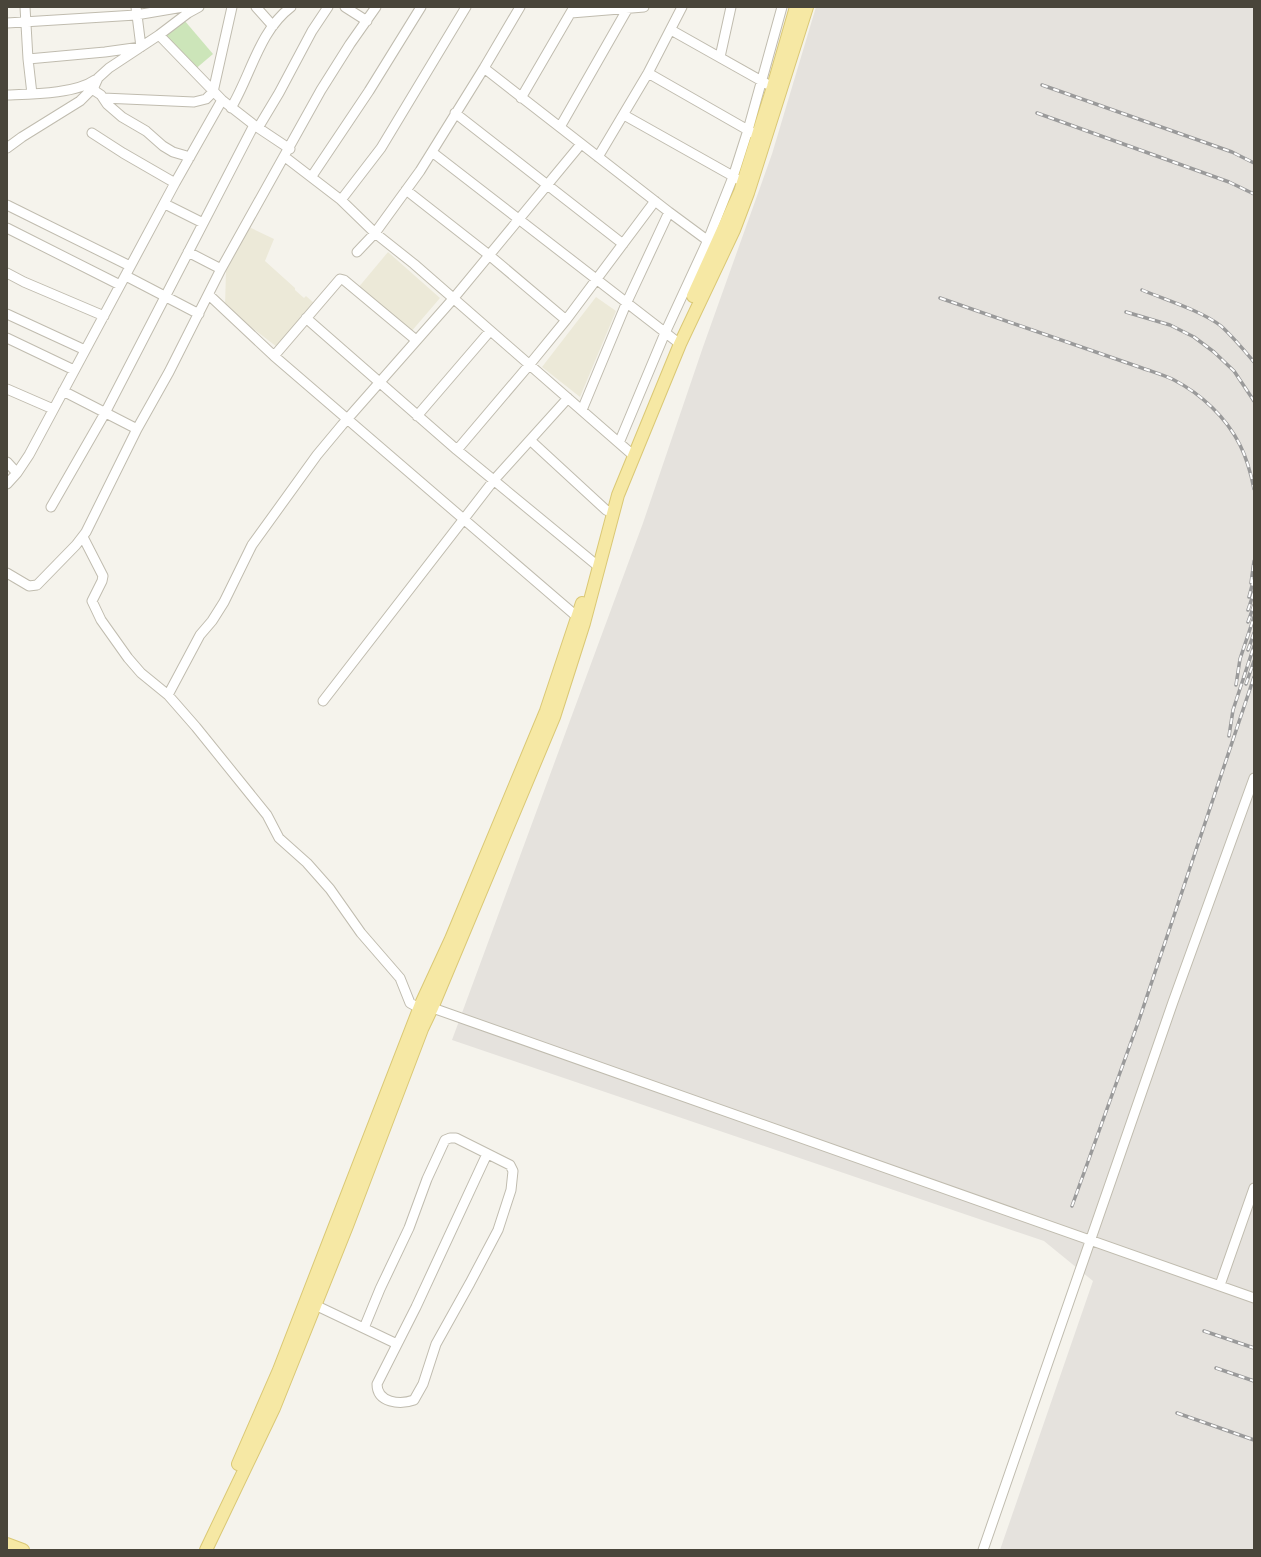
<svg xmlns="http://www.w3.org/2000/svg" width="1261" height="1557" viewBox="0 0 1261 1557" font-family="'IBM Plex Sans',sans-serif">
<style>
.industrial{fill:#e5e2dd}
.education{fill:#ece9d8}
.green{fill:#cce5b9}
.lines{fill:none;stroke-linecap:round;stroke-linejoin:round}
.minor-casing{stroke:#c0bcaf;stroke-width:11}
.major-casing{stroke:#dac875;stroke-width:14}
.minor{stroke:#fff;stroke-width:9}
.major{stroke:#f6e8a4;stroke-width:12}
.rail-casing{stroke:#9a9a9a;stroke-width:3.5}
.rail{stroke:#fff;stroke-width:2;stroke-dasharray:6;stroke-linecap:butt}
</style>
<rect width="100%" height="100%" fill="#f5f3ec"/>
<!-- industrial -->
<path class="industrial" d="M816,7H1254V1550H1000L1093,1281L1044,1241L452,1040L643,523L703,347L772,154Z"/>
<!-- education -->
<path class="education" d="M249,227L274,239L265,261L295,288V290L304,298L306,296L314,303L300,317L302,318L277,347L225,307L226,270Z
M388,252L440,298L410,333L358,288Z
M596,297L616,311L580,397L542,367Z"/>
<!-- green -->
<path class="green" d="M184,20L213,54L193,71L164,36Z"/>
<g class="lines">
<defs>
<path id="minor" d="M25,7L28,59L32,94
M256,7L273,26
M345,7L367,21
M571,13L644,7
M7,23L136,15L183,7
M671,30L767,84
M159,35L222,100L254,125L290,149
M720,57L731,7
M28,59L105,52L141,47L136,7
M484,68L669,212L711,243
M648,73L753,133
M94,87L95,91L101,95L107,104L122,117L146,131L163,146L173,152L190,157
M7,95C32,94 75,94 95,80
M103,98L194,102L206,99L213,92L232,7
M521,98L574,7
M231,108C251,75 259,31 291,7
M455,113L623,244
M624,115L738,179
M560,127L628,8
M258,128L279,93L312,31L328,7
M92,133L123,153L175,183
M7,148L22,137L80,101L94,87L98,78L109,68L159,35L188,13L199,7
M432,152L680,344
M285,157L341,200L375,233L414,264L634,456
M598,157L648,73L682,7
M312,176L369,91L421,7
M406,190L489,255L566,320
M341,200L381,148L466,7
M165,204L203,223
M7,205L130,266
M7,228L120,285
M188,252L221,269
M357,252L375,233L420,171L484,68L520,7
M7,273L24,282L104,316
M126,276L199,314
M209,295L274,356L582,621
M7,314L85,350
M306,318L457,450L599,567
M7,338L74,370
M274,356L340,279L344,280L416,340
M7,389L53,409
M63,391L137,429
M582,410L626,304L669,212
M417,416L490,331
M530,440L606,510L613,513
M619,443L665,333L708,240L733,177L748,130L782,7
M457,450L530,364L566,320L655,201
M7,462L17,473
M7,484L17,473L29,455L175,183L222,100
M51,507L105,413L254,125
M83,537L103,576L102,581L92,601L101,620L128,658L141,673L168,695L196,727L267,815L279,838L307,863L330,889L361,933L400,978L410,1003L419,1008
M7,573L29,586L37,585L76,545L86,532L137,429L169,372L221,269L321,90L350,44L376,7
M168,695L200,635L212,621L224,602L252,545L317,455L342,425L453,299L581,144
M323,701L494,480L568,398
M427,1006L1254,1298
M1220,1285L1254,1188
M315,1305L397,1344
M364,1328L380,1289L409,1228L427,1179L445,1140L450,1138H456L510,1165L513,1171L511,1190L498,1230L470,1283L436,1344L423,1384L414,1400C400,1405 377,1403 377,1384L416,1307L487,1154
M983,1550L1173,1002L1254,778"/>
<path id="major" d="M693,296L740,192L773,87L796,7
M238,1464L279,1370L421,1004L451,939L546,711L582,603
M7,1544L23,1550
M206,1550L274,1408L347,1226L422,1029L432,1008L554,717L584,623L618,495L680,344L734,230L748,193L807,7"/>
</defs>
<!-- minor casing -->
<use href="#minor" class="minor-casing"/>
<!-- major casing -->
<use href="#major" class="major-casing"/>
<!-- minor -->
<use href="#minor" class="minor"/>
<!-- major -->
<use href="#major" class="major"/>
<defs>
<path id="rail" d="M1042,85L1232,152L1254,163
M1037,113L1229,182L1254,194
M1142,290C1166,300 1202,311 1221,326C1233,337 1244,350 1254,362
M940,298L1142,368C1153,372 1164,375 1174,380C1201,394 1226,417 1240,445C1247,459 1251,474 1254,489
M1126,312L1170,325L1194,337L1214,352L1234,371L1254,401
M1251,583L1254,561
M1249,597L1254,578
M1248,610L1254,592
M1248,622L1254,605
M1248,650L1254,633
M1246,684L1254,661
M1236,685L1240,659L1254,617
M1229,736L1233,710L1254,646
M1072,1206L1139,1020L1254,677
M1204,1331L1254,1348
M1216,1368L1254,1381
M1177,1413L1254,1440"/>
</defs>
<!-- rail casing -->
<use href="#rail" class="rail-casing"/>
<!-- rail -->
<use href="#rail" class="rail"/>
</g>
<!-- border -->
<rect width="1261" height="1557" fill="none" stroke="#49453a" stroke-width="16"/>
</svg>
